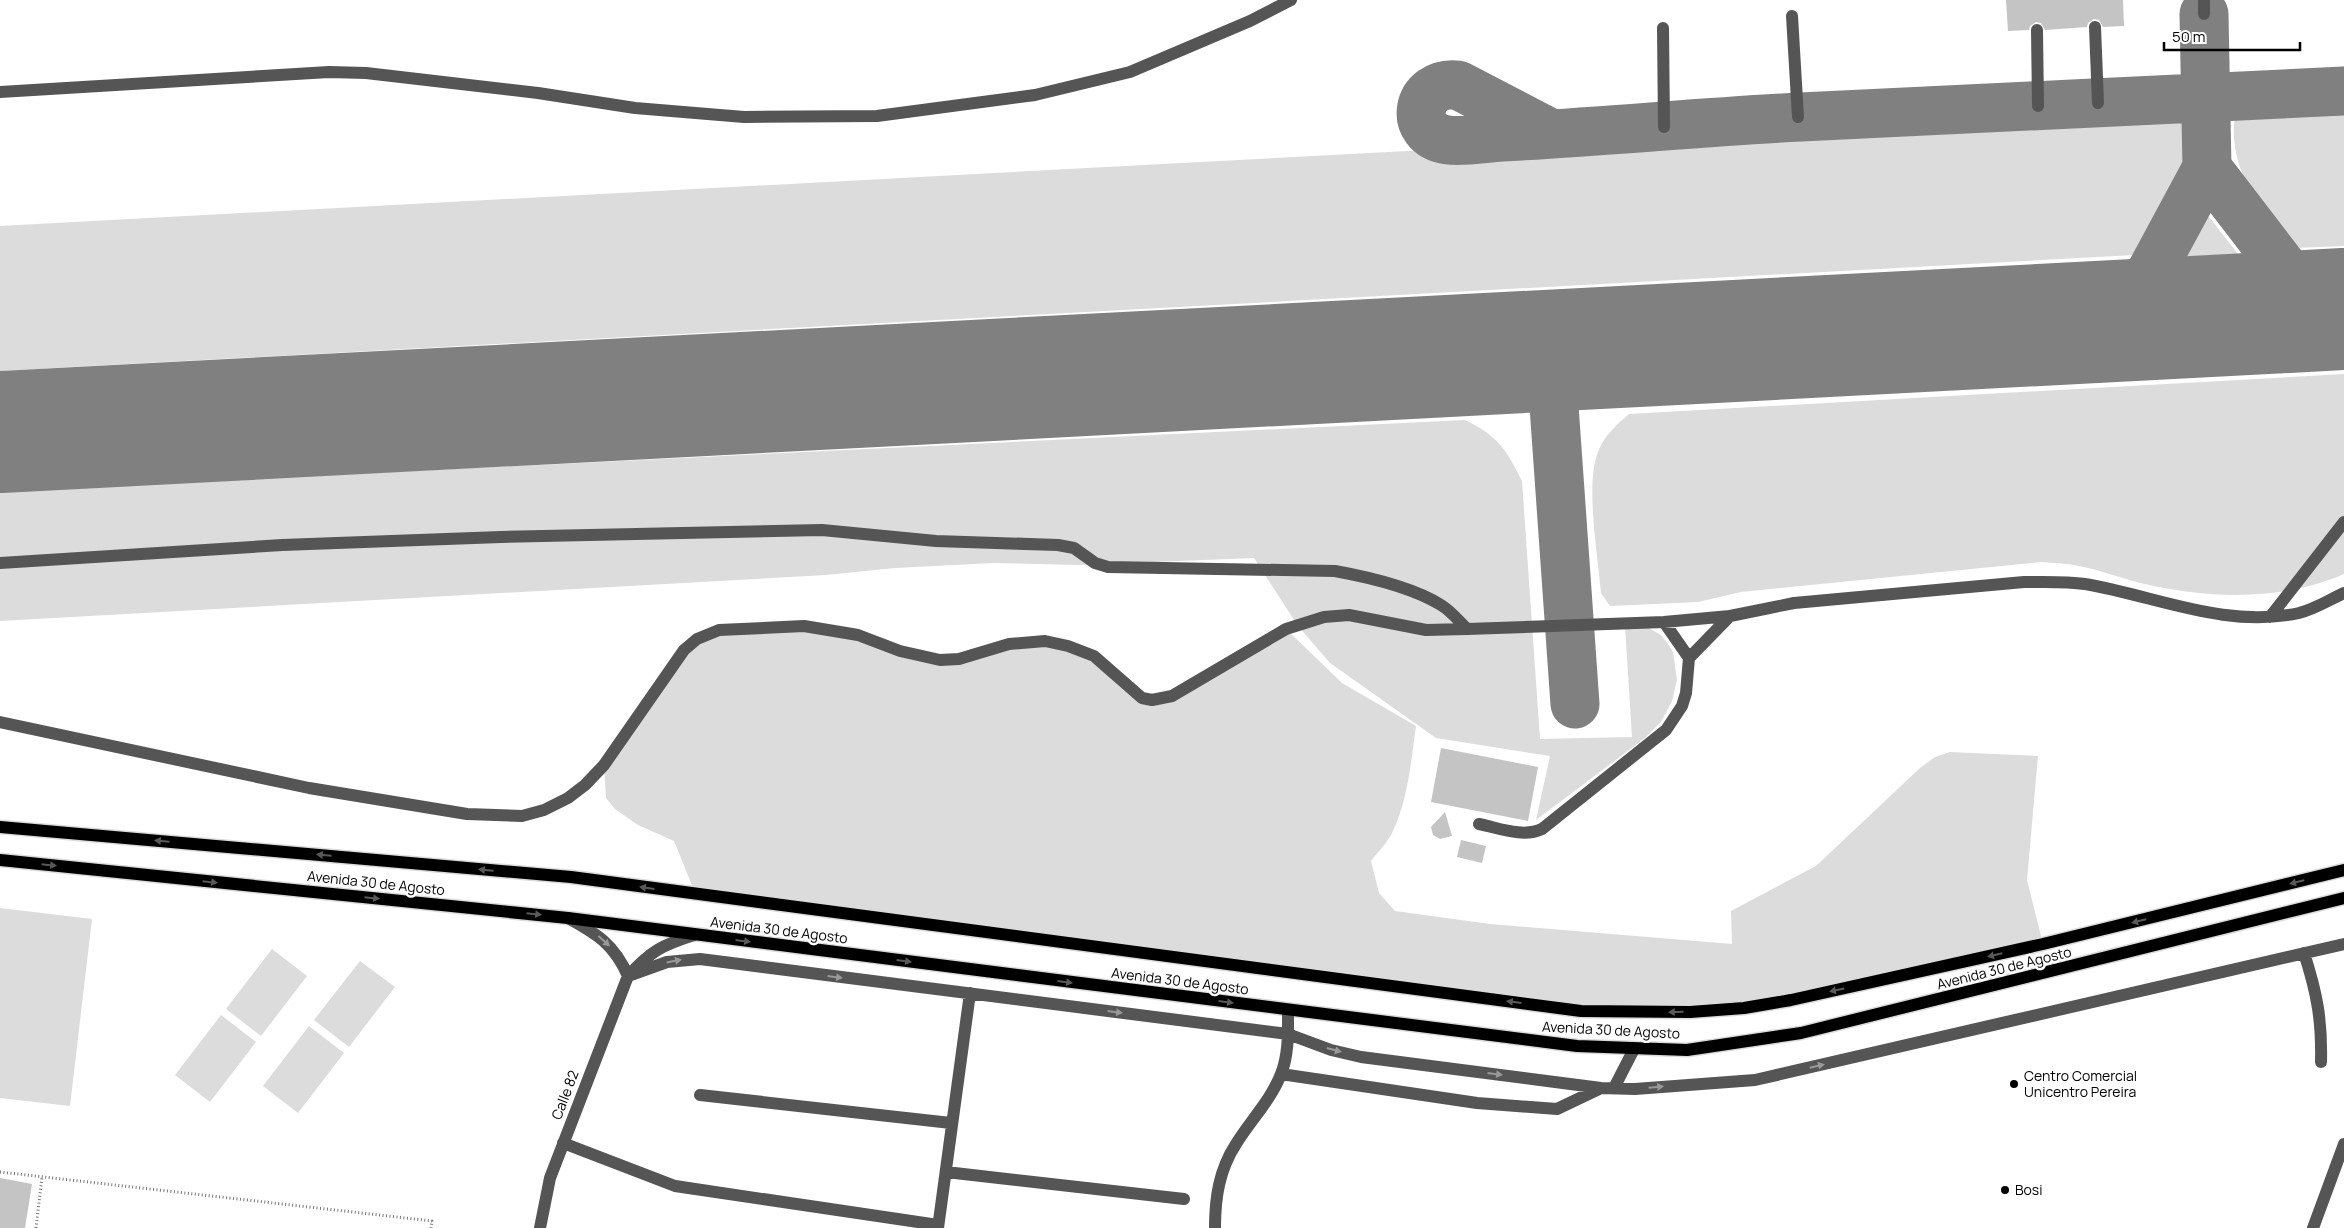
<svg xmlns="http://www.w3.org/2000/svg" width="2344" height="1228" viewBox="0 0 2344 1228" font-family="Manrope,sans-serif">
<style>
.green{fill:#dcdcdc}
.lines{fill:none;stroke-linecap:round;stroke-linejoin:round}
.taxiway{stroke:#808080;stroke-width:49}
.runway{stroke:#808080;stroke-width:122}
.building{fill:#c4c4c4}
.major-casing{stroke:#dbdbdb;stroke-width:15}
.path{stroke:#777;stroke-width:3;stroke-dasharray:1 2.5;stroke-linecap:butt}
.minor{stroke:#555;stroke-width:12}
.major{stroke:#000;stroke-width:12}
.oneway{fill:#595959}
.oneway2{fill:#999}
.poi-dot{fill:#000;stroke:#fff;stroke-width:2}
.labels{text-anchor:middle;stroke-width:5;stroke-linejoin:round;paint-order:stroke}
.street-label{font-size:14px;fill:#000;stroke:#fff}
.poi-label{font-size:14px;fill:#000;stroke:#fff;text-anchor:start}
</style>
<rect width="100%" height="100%" fill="#fff"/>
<!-- green -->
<path class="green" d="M2344,103V246L2294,248C2260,211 2227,168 2235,115L2241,109Z
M2176,110L2183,115C2193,175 2176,212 2135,255L0,371V226Z
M2202,208L2238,254L2177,257Z
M2344,374V574C2282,601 2211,599 2145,584C2123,579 2101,570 2079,566C2066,563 2053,563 2041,562L1741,592L1698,602L1610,606L1601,593C1598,556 1585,484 1598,452C1604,436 1616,425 1629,414Z
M1465,420C1498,436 1506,449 1522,481L1540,739L1632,737L1625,626L1647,627L1661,635L1668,644L1673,652L1677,680L1672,701L1661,722L1645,738L1536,820L1550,756L1436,738L1330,663L1298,626L1254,558L1079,565L993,563L895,568L826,575L0,621V491Z
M804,626L940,660L1009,644L1068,646L1152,700L1286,629L1342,683L1416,726C1411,761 1408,800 1392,833C1387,843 1378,852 1371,861L1379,893L1395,911L1490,924L1732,944L1731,911L1816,866L1920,768L1935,757L1950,752L2038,756L2027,880L2043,944L1791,1000L1634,1013L696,895L674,841L638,825L615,809L606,798L604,765L684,650L707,634Z
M0,908L92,919L70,1106L0,1098Z
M272,949L307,976L261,1036L226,1009Z
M360,961L395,987L349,1047L314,1020Z
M221,1015L256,1042L210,1102L175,1075Z
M309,1026L344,1053L298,1113L263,1086Z"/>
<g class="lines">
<!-- taxiway -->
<path class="taxiway" d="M1552,134L1458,85C1415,80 1407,135 1448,140C1465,142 1485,138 1502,137C1602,132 1701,122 1801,117C1982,108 2163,100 2344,91
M2207,168L2316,310
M2125,320L2207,168L2204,14
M1550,349L1575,704"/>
<!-- runway -->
<path class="runway" d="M0,432L2344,309"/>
</g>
<!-- building -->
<path class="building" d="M2006,0H2123L2124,26L2103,27L2099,20L2094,19L2088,23L2087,27L2045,30L2041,23L2036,22L2030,26L2029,30L2008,31Z
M1441,748L1538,767L1528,821L1431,802Z
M1445,812L1452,836L1440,839L1433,835L1431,827Z
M1461,840L1486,846L1482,863L1457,857Z
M0,1178L32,1184L25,1228H0Z"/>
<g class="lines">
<defs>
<path id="major" d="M0,827L571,877L1581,1011L1690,1012L1744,1008L1791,1000L2043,944L2344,870
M0,860L568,918L1577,1046L1687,1050L1801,1033L2344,898"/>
</defs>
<!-- major casing -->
<use href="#major" class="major-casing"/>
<!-- path -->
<path class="path" d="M0,1172L432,1221L431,1228
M36,1228L42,1177"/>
<!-- minor -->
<path class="minor" d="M2204,0V14
M1792,16L1798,117
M2095,27L2098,103
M1663,28L1664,127
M2037,30L2038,106
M0,92L329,72L366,73L538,93L635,108L744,117L877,116L1035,95L1130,72L1250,21L1291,0
M0,563L282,545L501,537L822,530L936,541L1058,545L1074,548L1095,563L1108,567L1335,571C1368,577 1412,587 1441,605C1451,611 1459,621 1467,629L1664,622L1730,616
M2270,617L2344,522
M1689,658L1730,616L1794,603L2024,582C2044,582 2065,581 2085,584C2156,596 2225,629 2299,613C2315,609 2329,600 2344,593
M0,722L309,788L467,814L522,816L544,810L568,798L585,785L604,765L684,650L697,639L719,630L804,626L858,635L900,651L940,660L959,659L1009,644L1045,641L1068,646L1094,656L1142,698L1152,700L1172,696L1286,629L1324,617L1349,615L1426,630L1467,629
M1479,824C1499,828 1523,838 1542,829L1666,730L1682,706L1686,693L1689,658L1664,622
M568,918C597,934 614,944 628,976
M2304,953C2317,993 2322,1020 2321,1062
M628,976L667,962L700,959L1288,1034L1331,1050L1361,1057L1601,1088L1635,1089L1755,1080L2344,944
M1281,1074L1477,1103L1557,1109L1601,1088
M1614,1088L1634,1049
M700,1095L951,1123
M563,1143L675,1186L938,1225
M946,1172L1184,1199
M540,1228L550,1178L628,976C651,951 662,945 694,935
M938,1228L970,993
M1215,1228C1215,1198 1219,1170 1236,1144C1250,1121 1271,1100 1281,1074C1289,1054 1288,1031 1288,1010
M2313,1228L2344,1144"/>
<!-- major -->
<use href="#major" class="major"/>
</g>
<!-- one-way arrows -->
<defs><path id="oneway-solid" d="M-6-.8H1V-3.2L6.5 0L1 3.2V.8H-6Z" transform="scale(1.25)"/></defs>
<g class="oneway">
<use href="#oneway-solid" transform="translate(162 841) rotate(-175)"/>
<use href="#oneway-solid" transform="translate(324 855) rotate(-175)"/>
<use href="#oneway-solid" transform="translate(49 865) rotate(6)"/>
<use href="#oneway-solid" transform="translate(486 870) rotate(-175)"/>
<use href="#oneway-solid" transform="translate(210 882) rotate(6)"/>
<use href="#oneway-solid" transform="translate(2297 882) rotate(166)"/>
<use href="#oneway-solid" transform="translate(647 888) rotate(-172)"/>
<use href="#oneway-solid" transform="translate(372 898) rotate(6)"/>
<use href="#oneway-solid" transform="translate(534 914) rotate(6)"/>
<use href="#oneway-solid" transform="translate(2139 921) rotate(166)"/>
<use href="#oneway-solid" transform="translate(743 941) rotate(7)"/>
<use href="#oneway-solid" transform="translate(1995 955) rotate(167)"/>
<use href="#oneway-solid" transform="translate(904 961) rotate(7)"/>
<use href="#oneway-solid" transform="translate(1065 982) rotate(7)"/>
<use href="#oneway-solid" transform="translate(1837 990) rotate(168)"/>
<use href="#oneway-solid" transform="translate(1226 1002) rotate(7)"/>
<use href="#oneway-solid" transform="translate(1514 1002) rotate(-173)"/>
<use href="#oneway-solid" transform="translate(1676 1012) rotate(179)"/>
</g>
<g class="oneway2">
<use href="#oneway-solid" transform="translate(604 941) rotate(42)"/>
<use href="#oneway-solid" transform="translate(674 961) rotate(-11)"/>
<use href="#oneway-solid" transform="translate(835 977) rotate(7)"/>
<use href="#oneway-solid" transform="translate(1115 1012) rotate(7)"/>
<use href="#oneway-solid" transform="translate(1334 1050) rotate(15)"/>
<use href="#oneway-solid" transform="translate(1817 1066) rotate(-13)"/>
<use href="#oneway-solid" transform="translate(1495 1074) rotate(7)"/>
<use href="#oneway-solid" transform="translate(1656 1087) rotate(-5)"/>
</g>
<!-- markers -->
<g class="poi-dot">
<circle cx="2014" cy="1084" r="5"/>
<circle cx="2005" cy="1190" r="5"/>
</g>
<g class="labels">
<!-- street labels -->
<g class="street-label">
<text transform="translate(376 883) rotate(6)" y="5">Avenida 30 de Agosto</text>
<text transform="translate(779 930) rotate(7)" y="5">Avenida 30 de Agosto</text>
<text transform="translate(2004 968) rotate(-14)" y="5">Avenida 30 de Agosto</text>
<text transform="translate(1180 981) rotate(7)" y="5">Avenida 30 de Agosto</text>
<text transform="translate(1611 1030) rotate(3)" y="5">Avenida 30 de Agosto</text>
<text transform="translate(565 1095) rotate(-69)" y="5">Calle 82</text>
</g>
<!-- poi labels -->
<g class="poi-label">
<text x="2024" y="1081">Centro Comercial<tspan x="2024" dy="16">Unicentro Pereira</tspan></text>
<text x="2015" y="1195">Bosi</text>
</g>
</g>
<!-- scale -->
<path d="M2164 42v8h136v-8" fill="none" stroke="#000000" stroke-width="2.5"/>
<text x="2172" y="42" font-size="15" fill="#000000" stroke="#ffffff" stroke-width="4" paint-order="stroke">50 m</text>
</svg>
